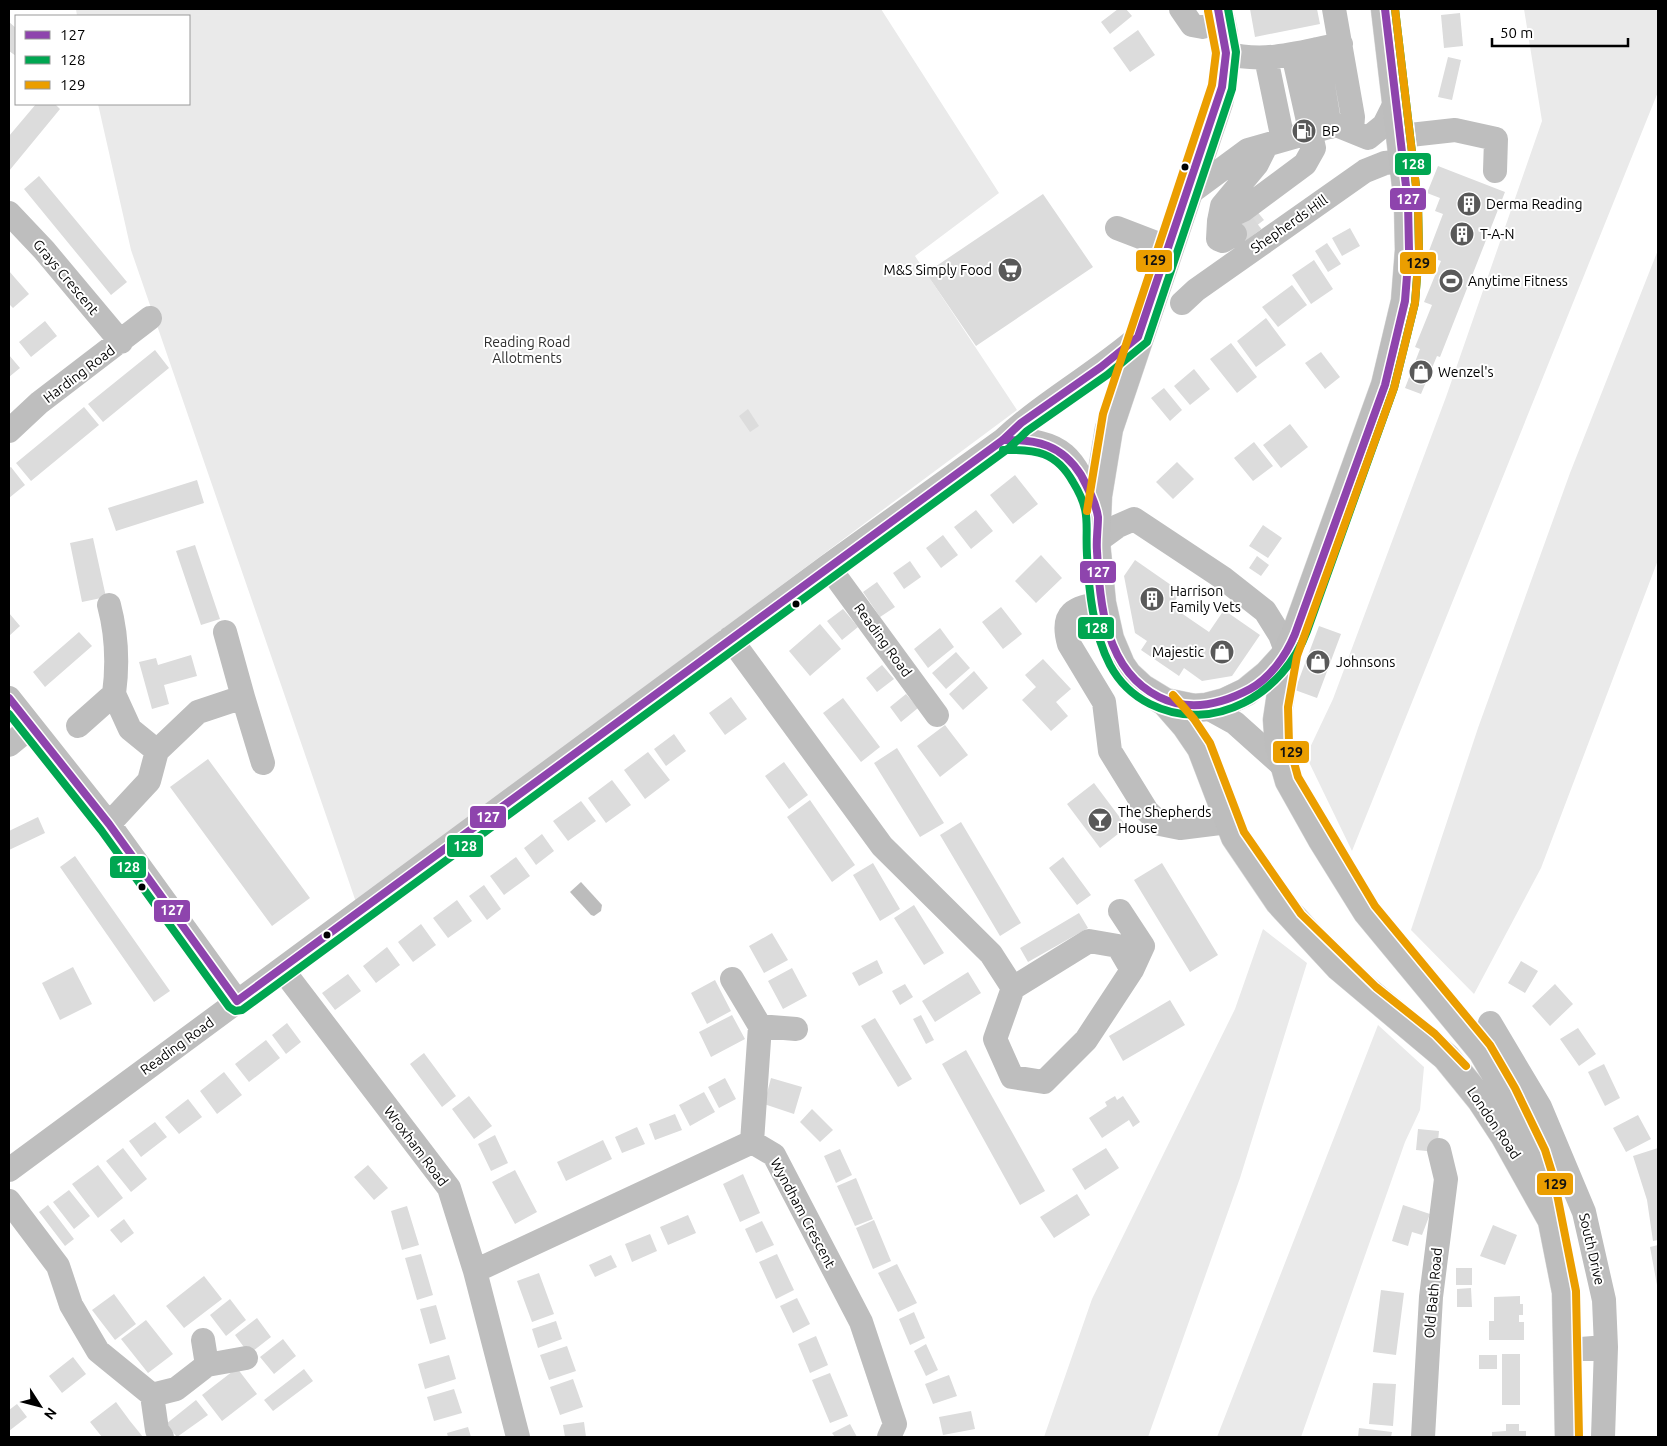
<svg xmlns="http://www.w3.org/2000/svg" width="1667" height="1446" viewBox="0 0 1667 1446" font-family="Ubuntu,sans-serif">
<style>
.green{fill:#eaeaea}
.water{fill:#bcbcbc}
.building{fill:#dcdcdc}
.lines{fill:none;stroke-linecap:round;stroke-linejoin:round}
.minor-tunnel{stroke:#d9d9d9;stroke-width:24;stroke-dasharray:24 12;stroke-linecap:butt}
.major-casing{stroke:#dbdbdb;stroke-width:29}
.minor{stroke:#bebebe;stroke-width:24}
.major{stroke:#bdbdbd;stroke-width:28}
.bus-1-casing{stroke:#fff;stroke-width:11}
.bus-2-casing{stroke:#fff;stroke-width:11}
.bus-3-casing{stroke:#fff;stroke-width:11}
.bus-1{stroke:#8e44ad;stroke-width:8}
.bus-2{stroke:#00a651;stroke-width:8}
.bus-3{stroke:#eb9e00;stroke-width:8}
.bus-dot{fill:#000;stroke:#fff;stroke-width:2}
.labels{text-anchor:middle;stroke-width:4;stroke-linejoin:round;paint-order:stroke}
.poi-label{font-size:14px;fill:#000;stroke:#fff;text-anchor:start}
.street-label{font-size:14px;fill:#000;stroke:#fff}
.park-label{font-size:14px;fill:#2f2f2f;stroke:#fff}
.line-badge{stroke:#fff;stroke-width:2}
.badge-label{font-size:14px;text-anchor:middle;font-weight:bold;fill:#fff}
.pale-badge-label{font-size:14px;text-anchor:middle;font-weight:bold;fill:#111}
</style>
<rect width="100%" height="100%" fill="#fff"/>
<!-- green -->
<path class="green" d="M76,9H881L999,193L915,256L1017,410L498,796L357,905L131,250L98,104H189V16H77Z
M1524,9H1658V92L1352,851L1306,756L1333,699L1446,397L1542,121Z
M1658,250V560L1541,868L1474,994L1411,930L1478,728L1570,473Z
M1263,929L1307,963L1240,1178L1148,1437H1044L1092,1299L1235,1009Z
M1378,1025L1424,1067L1420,1110L1405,1142L1301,1437H1217Z"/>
<!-- water -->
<path class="water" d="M581,882L602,905L601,911L594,916L591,915L570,892Z"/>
<!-- building -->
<path class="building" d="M1118,9H1126L1132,16L1110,34L1101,22Z
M1250,9H1317L1320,24L1255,37Z
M1460,13L1463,46L1444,48L1441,15Z
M9,22L16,28V56L9,51Z
M1138,30L1155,55L1130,72L1113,48Z
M1448,57L1461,60L1452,100L1438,97Z
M36,104H55L60,109L9,171V136Z
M1438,166L1505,192L1440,357L1437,356L1421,394L1405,388L1420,349L1415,347L1432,305L1424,302L1441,261L1427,256L1443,214L1435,211L1440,198L1427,193Z
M39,176L127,282L111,295L24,189Z
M1043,194L1093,267L976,346L926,273Z
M1256,210L1264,220L1239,239L1231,229Z
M1350,228L1360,246L1342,256L1332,238Z
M1327,243L1341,264L1328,272L1315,251Z
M1314,260L1333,289L1311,304L1292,275Z
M9,271L29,294L13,308L9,304Z
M1292,285L1307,305L1278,327L1262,307Z
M1266,318L1286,345L1256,367L1237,341Z
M45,321L57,336L31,357L19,342Z
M1231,343L1257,377L1237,393L1210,359Z
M155,350L169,368L103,422L88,404Z
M1321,352L1340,377L1325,389L1305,363Z
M9,355L20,368L9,377Z
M1194,369L1210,389L1190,405L1174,386Z
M1164,388L1182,410L1170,421L1151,398Z
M84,407L99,425L31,481L16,463Z
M748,409L759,426L750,432L739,416Z
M1290,424L1308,447L1281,468L1263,445Z
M1254,442L1273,466L1253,481L1234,458Z
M1177,462L1194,479L1173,499L1156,482Z
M11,467L25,485L9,498V468Z
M1015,475L1038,504L1013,524L990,495Z
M197,480L204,503L116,531L108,508Z
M976,510L993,531L971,549L954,527Z
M1263,525L1282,538L1268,558L1249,546Z
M943,535L958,555L941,568L926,548Z
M93,538L106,597L82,602L70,543Z
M195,545L220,619L201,625L176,551Z
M1041,555L1062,578L1036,603L1015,581Z
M1257,556L1269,565L1261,576L1249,568Z
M1135,560L1181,592L1171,606L1209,632L1224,610L1260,635L1232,676L1202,681L1184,668L1179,676L1141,650L1147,641L1135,633L1124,576Z
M910,561L921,577L904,589L893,573Z
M877,582L895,607L880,617L863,592Z
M1001,607L1022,634L1003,649L982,622Z
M843,609L858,627L842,640L827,621Z
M9,613L20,626L9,636Z
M820,624L841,649L810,676L789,651Z
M1319,626L1341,634L1317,698L1295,690Z
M940,628L954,647L928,668L914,649Z
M79,632L92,646L45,687L33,672Z
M956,652L970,668L946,689L932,673Z
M191,655L197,676L164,685L169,704L152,709L139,662L156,658L158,665Z
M1043,659L1071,689L1056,702L1068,716L1051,731L1022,700L1036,687L1025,675Z
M882,665L894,679L877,692L866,678Z
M974,671L988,688L963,710L949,694Z
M906,694L918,708L901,722L890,707Z
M731,697L747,719L725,735L709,713Z
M843,698L880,747L861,762L823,713Z
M945,725L968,755L940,777L917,746Z
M674,734L686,751L666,766L654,749Z
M897,748L944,823L920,837L874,763Z
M648,752L670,780L645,799L624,770Z
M208,759L310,898L272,926L170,787Z
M784,762L808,795L789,809L765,776Z
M612,780L631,805L606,823L588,798Z
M1094,783L1127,827L1100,848L1067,804Z
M810,800L855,865L832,882L787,817Z
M581,801L596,821L568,841L553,821Z
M38,817L45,833L9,850V831Z
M961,822L1021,923L1000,936L940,835Z
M542,834L554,851L536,865L524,848Z
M75,856L170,991L154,1002L60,867Z
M516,857L530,876L504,895L490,876Z
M1063,857L1091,895L1077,905L1049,868Z
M873,863L900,909L880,921L853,875Z
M1162,863L1218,955L1190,972L1134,880Z
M484,885L501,909L487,920L469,896Z
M457,900L472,921L448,938L433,918Z
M914,905L944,953L924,965L894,918Z
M1079,913L1088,928L1028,962L1020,948Z
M421,924L436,945L413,962L398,942Z
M772,933L788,960L764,973L749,946Z
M387,947L400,965L376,983L363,966Z
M877,960L883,973L859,986L852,973Z
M1521,961L1538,971L1525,993L1508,983Z
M73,967L92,1004L60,1020L42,983Z
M792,968L807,996L783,1009L768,981Z
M968,972L981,993L935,1022L922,1001Z
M348,974L361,991L335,1010L322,993Z
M715,980L731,1011L707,1024L691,993Z
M905,984L913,997L900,1005L892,991Z
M1555,984L1573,1004L1550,1026L1532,1006Z
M1170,1000L1185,1025L1123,1061L1109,1036Z
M732,1015L745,1039L711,1057L699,1032Z
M921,1015L934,1040L926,1044L913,1019Z
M875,1018L912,1079L898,1087L861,1026Z
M287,1023L301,1042L286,1054L272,1035Z
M1578,1028L1596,1054L1579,1066L1560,1039Z
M266,1040L280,1058L249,1082L235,1064Z
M966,1050L1045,1191L1020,1205L942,1064Z
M424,1053L456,1096L442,1107L410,1064Z
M1604,1064L1620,1098L1605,1106L1588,1072Z
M224,1072L242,1095L217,1114L200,1091Z
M725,1078L736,1099L719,1108L708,1087Z
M771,1078L802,1087L794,1114L764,1104Z
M704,1092L715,1112L690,1126L679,1105Z
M469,1096L492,1126L474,1139L452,1109Z
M1115,1096L1117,1100L1123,1096L1140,1122L1133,1127L1129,1120L1102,1138L1089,1118L1107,1106L1105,1102Z
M188,1099L202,1117L179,1134L165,1117Z
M812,1109L833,1130L820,1142L800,1122Z
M675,1114L682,1130L655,1140L649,1124Z
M1638,1115L1651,1139L1626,1152L1613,1128Z
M155,1122L167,1137L141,1157L129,1141Z
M637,1127L645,1144L622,1153L615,1137Z
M1418,1129L1439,1131L1437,1152L1416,1150Z
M495,1135L508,1163L491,1171L478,1144Z
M603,1140L612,1159L566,1181L557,1162Z
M123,1148L147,1179L131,1192L106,1161Z
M1106,1148L1119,1168L1085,1190L1072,1169Z
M1658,1148V1240L1653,1241L1647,1200L1633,1156Z
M840,1149L852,1175L836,1183L824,1156Z
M98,1165L123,1198L98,1218L72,1184Z
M368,1165L388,1188L374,1200L354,1177Z
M515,1170L537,1212L515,1224L492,1182Z
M743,1174L760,1213L740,1222L723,1184Z
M856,1178L873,1219L855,1226L837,1186Z
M69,1190L90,1216L74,1229L53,1202Z
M1077,1194L1090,1215L1054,1238L1040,1217Z
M48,1205L74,1239L65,1246L39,1212Z
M1403,1205L1430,1214L1422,1235L1412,1232L1408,1246L1392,1241Z
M407,1206L419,1245L402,1250L391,1211Z
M688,1215L696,1233L668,1245L660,1227Z
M124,1219L134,1233L121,1243L110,1230Z
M874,1220L891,1261L873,1269L856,1228Z
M762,1221L774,1245L756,1253L745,1229Z
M1493,1225L1517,1235L1505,1265L1480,1256Z
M650,1234L657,1251L632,1262L625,1244Z
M1658,1245V1284L1657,1285L1650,1247Z
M421,1254L433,1295L417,1300L405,1258Z
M777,1254L794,1290L776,1299L759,1262Z
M611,1255L617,1267L595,1277L589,1265Z
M897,1264L917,1303L898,1312L878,1273Z
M1456,1268H1472V1285H1456Z
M539,1273L554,1314L532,1322L517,1281Z
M204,1276L222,1299L184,1328L166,1306Z
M1471,1288L1472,1307H1457V1289Z
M1381,1290L1404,1293L1396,1355L1373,1352Z
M114,1294L136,1324L115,1340L92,1310Z
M1520,1296V1304H1523V1315H1519V1322H1524V1340H1489V1321H1494V1297Z
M797,1298L810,1324L793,1333L780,1306Z
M230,1299L246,1320L226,1336L210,1315Z
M436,1305L446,1339L430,1344L420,1309Z
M914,1312L925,1338L910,1345L899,1319Z
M257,1318L271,1337L249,1354L235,1335Z
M146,1320L173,1354L148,1373L121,1339Z
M556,1321L562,1339L538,1348L532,1329Z
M816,1336L828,1365L810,1373L798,1344Z
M283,1339L296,1356L274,1374L260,1357Z
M926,1344L938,1370L926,1376L914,1351Z
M567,1346L576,1371L549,1380L540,1355Z
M1502,1354H1520V1405H1502Z
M449,1355L456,1379L425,1389L418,1364Z
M1479,1355H1497V1369H1479Z
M73,1357L86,1374L62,1393L49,1376Z
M237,1368L257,1394L222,1421L202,1395Z
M304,1369L313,1381L273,1411L264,1400Z
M830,1373L848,1416L830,1423L812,1380Z
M949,1375L957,1396L933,1404L925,1384Z
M573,1379L583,1407L560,1415L550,1387Z
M1373,1383L1396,1384L1393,1426L1369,1424Z
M454,1389L462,1413L434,1421L427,1397Z
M196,1400L208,1415L177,1437L166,1424Z
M116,1402L130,1421L143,1437H102L90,1422Z
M17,1404L27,1417L9,1431V1410Z
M971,1411L975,1429L943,1435L939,1417Z
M584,1422L586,1437H565L563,1425Z
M850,1424L857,1437H835L832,1433Z
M1506,1424H1519V1431H1526V1437H1492V1432L1506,1431Z
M468,1427L471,1437H448L447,1433Z
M1359,1428L1392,1432L1391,1437H1358Z"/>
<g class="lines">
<!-- minor-tunnel -->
<path class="minor-tunnel" d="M1235,234L1260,215"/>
<defs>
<path id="major" d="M1218,9C1228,41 1227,70 1219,102L1109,429L1098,496L1096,542L1102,603L1110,639L1121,665L1128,675L1142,688L1165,702L1186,726L1201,748L1235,837L1279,902L1339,967L1446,1057L1481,1100L1504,1135L1551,1219
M1287,653L1277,720L1279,746L1289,781L1321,838L1367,912L1482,1051L1506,1092L1536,1154L1544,1181L1566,1292L1569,1437
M1165,702L1194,708L1206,707L1225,702L1246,692L1268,674L1287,653L1299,624L1385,385L1405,301L1409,250L1408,203L1385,9"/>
</defs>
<!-- major casing -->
<use href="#major" class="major-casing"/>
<!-- minor -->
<path class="minor" d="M1181,9L1192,25L1203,27
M1334,9L1353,117L1352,130
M1317,49L1330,127
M1226,53C1264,64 1303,52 1341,44
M1266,58L1283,140
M1401,136L1455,130L1496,139L1495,171
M1266,146L1257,164L1222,206L1219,221L1243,210L1305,164L1314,148L1293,54
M1187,195L1248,150L1336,125L1368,138L1384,125L1395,103
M9,213L44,250L121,342
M1219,221L1218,239L1223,241L1235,234
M1117,228L1169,248
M1182,303L1196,290L1365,171L1385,163L1404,161
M9,431L39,403L150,318
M1003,440C1068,439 1074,459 1097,513
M1096,542L1118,526L1134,519L1223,578L1265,611L1280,635L1287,653
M828,566L937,715
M1102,603C1074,608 1060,612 1069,644L1104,702L1110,751L1147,811L1160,824L1180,828L1228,822
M109,605C117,635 118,664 114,694
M730,638L882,846L991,954L1013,988
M243,697L263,763
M9,698L109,824L237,1001
M1206,707L1235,723L1284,767
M78,726L114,694L130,729L157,751L149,781L109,824
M9,745L31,727
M157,751L198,712L243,697L225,632
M1120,911L1143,946L1132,970
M1089,941L1118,946L1132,970L1086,1040L1044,1082L1012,1077L995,1039L1013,988Z
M282,969L449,1188L475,1271L518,1437
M732,979L760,1026L752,1142
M1490,1023L1540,1107L1584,1212L1604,1300L1606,1347L1603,1437
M760,1026L796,1029
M9,1170L828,566L1003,440C1045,401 1095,374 1138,337
M9,1201L58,1266L71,1305L98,1351L152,1395L176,1389L207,1365L203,1340
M475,1271L752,1142L774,1155L861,1322L895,1424L889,1437
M1568,1350L1606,1347
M207,1365L246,1358
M152,1395L157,1430L162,1437
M1423,1437L1431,1297L1446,1179L1439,1150"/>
<!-- major -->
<use href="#major" class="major"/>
<defs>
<path id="bus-1" d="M1003,440C1037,439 1062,445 1081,475C1088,488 1096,503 1098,517C1098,529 1096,540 1097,551C1100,605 1105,670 1159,697C1189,712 1222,704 1250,689C1270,678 1286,656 1295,634L1385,385L1405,301L1409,250L1408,203L1385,9
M9,698L109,824L237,1001L1003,440L1021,423L1101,367L1138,337L1222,87L1226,53L1218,9"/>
<path id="bus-2" d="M1003,450C1036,449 1056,452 1073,482C1092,513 1085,523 1087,555C1089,592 1093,632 1110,665C1119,682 1134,696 1150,704C1214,736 1284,693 1307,631L1394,388L1415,303L1419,251L1418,203L1395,9
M9,714L101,830L229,1007L235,1011L242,1010L1009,448L1027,431L1107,375L1147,342L1232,89L1236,52L1228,9"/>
<path id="bus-3" d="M1395,9L1418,203L1419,251L1415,303L1394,388L1297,656L1288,707L1289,744L1298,777L1375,906L1490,1045L1515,1088L1545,1150L1554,1179L1576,1291L1579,1437
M1087,511L1103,414L1212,85L1216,53L1208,11
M1173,695L1194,719L1210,743L1244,832L1301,914L1376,987L1435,1034L1466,1066"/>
</defs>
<!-- bus-1 casing -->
<use href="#bus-1" class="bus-1-casing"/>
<!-- bus-2 casing -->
<use href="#bus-2" class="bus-2-casing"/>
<!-- bus-3 casing -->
<use href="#bus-3" class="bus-3-casing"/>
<!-- bus-1 -->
<use href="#bus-1" class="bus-1"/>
<!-- bus-2 -->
<use href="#bus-2" class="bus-2"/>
<!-- bus-3 -->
<use href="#bus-3" class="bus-3"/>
</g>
<!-- icons -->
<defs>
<symbol id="fuel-disc" viewBox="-11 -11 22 22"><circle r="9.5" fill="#595959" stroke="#fff"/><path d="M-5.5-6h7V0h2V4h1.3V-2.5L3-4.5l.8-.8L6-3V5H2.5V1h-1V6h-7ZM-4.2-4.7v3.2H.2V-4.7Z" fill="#fff"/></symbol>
<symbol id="building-disc" viewBox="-11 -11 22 22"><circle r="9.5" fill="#595959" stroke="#fff"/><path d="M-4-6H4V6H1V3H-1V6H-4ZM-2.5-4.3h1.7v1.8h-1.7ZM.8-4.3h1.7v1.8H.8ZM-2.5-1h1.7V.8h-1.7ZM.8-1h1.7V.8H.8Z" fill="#fff"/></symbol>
<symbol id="supermarket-disc" viewBox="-11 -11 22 22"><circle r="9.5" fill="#595959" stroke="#fff"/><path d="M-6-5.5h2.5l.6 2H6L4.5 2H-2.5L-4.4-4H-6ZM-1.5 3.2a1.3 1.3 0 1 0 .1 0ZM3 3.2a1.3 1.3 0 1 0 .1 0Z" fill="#fff"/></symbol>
<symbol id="stadium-disc" viewBox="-11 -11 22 22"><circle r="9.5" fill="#595959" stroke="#fff"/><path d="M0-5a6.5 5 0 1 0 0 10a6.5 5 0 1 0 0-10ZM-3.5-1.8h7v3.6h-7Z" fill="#fff"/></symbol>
<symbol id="shop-disc" viewBox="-11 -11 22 22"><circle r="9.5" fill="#595959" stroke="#fff"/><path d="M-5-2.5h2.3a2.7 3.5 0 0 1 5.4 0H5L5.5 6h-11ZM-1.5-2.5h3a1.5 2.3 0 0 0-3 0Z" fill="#fff"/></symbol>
<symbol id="bar-disc" viewBox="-11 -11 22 22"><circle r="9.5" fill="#595959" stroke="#fff"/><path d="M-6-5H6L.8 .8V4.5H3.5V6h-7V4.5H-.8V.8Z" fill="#fff"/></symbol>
</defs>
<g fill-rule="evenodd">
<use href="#fuel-disc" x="1290" y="117" width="28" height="28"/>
<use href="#building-disc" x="1455" y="190" width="28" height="28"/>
<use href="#building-disc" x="1448" y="220" width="28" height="28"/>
<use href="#supermarket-disc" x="996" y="256" width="28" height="28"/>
<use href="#stadium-disc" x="1437" y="267" width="28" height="28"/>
<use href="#shop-disc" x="1407" y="358" width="28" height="28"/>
<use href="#building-disc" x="1138" y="585" width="28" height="28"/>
<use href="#shop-disc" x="1208" y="638" width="28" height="28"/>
<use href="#shop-disc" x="1304" y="648" width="28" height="28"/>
<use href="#bar-disc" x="1086" y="806" width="28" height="28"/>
</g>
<!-- markers -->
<g class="bus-dot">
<circle cx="1185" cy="167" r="4.5"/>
<circle cx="796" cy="604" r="4.5"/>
<circle cx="142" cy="887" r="4.5"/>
<circle cx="327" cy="935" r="4.5"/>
</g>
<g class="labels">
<!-- poi labels -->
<g class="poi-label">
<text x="1322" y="136">BP</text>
<text x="1486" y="209">Derma Reading</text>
<text x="1480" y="239">T-A-N</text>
<text x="992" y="275" text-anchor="end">M&amp;S Simply Food</text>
<text x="1468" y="286">Anytime Fitness</text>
<text x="1438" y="377">Wenzel's</text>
<text x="1170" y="596">Harrison<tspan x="1170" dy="16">Family Vets</tspan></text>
<text x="1204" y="657" text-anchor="end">Majestic</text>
<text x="1336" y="667">Johnsons</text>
<text x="1118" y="817">The Shepherds<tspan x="1118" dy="16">House</tspan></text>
</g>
<!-- street labels -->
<g class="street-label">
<text transform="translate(1289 224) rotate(-35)" y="5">Shepherds Hill</text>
<text transform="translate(66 277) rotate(50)" y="5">Grays Crescent</text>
<text transform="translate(79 374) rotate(-37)" y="5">Harding Road</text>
<text transform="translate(883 640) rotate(54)" y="5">Reading Road</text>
<text transform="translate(177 1046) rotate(-36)" y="5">Reading Road</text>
<text transform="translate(1494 1123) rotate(56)" y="5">London Road</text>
<text transform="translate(416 1146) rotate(53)" y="5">Wroxham Road</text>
<text transform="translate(803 1213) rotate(62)" y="5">Wyndham Crescent</text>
<text transform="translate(1592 1249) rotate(77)" y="5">South Drive</text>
<text transform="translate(1433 1293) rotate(-85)" y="5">Old Bath Road</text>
</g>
<!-- park labels -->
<g class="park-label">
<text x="527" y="347">Reading Road<tspan x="527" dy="16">Allotments</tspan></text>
</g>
</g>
<g class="line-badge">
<rect x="1394" y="152" width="38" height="24" rx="5" fill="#00a651"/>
<rect x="1389" y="187" width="38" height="24" rx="5" fill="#8e44ad"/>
<rect x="1135" y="249" width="38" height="24" rx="5" fill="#eb9e00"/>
<rect x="1399" y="251" width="38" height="24" rx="5" fill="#eb9e00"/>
<rect x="1079" y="560" width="38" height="24" rx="5" fill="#8e44ad"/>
<rect x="1077" y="616" width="38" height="24" rx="5" fill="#00a651"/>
<rect x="1272" y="740" width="38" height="24" rx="5" fill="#eb9e00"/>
<rect x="469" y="805" width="38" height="24" rx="5" fill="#8e44ad"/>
<rect x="446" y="834" width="38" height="24" rx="5" fill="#00a651"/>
<rect x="109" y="855" width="38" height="24" rx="5" fill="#00a651"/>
<rect x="153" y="899" width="38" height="24" rx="5" fill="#8e44ad"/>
<rect x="1536" y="1172" width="38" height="24" rx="5" fill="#eb9e00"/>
</g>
<g class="badge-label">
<text x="1413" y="169">128</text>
<text x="1408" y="204">127</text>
<text x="1098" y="577">127</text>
<text x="1096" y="633">128</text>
<text x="488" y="822">127</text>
<text x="465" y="851">128</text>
<text x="128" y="872">128</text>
<text x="172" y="915">127</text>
</g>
<g class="pale-badge-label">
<text x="1154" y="265">129</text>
<text x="1418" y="268">129</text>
<text x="1291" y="757">129</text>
<text x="1555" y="1189">129</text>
</g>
<!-- border -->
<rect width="1667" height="1446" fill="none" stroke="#000000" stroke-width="20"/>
<!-- legend -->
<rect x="15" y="15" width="175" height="90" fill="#ffffff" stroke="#999999"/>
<rect x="25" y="31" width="25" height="8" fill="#8e44ad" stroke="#999999"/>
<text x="60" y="40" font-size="15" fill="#000000">127</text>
<rect x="25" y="56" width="25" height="8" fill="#00a651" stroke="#999999"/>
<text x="60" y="65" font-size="15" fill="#000000">128</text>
<rect x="25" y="81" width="25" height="8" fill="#eb9e00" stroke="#999999"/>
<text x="60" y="90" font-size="15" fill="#000000">129</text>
<!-- north arrow -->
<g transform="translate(40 1406) rotate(126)" stroke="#ffffff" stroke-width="4" paint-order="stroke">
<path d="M0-4L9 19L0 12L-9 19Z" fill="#000000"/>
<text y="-8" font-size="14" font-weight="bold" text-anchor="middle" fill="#000000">N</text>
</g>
<!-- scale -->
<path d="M1492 38v8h136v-8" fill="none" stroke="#000000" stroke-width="2.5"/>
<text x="1500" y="38" font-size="15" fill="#000000" stroke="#ffffff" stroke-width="4" paint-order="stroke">50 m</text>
</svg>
